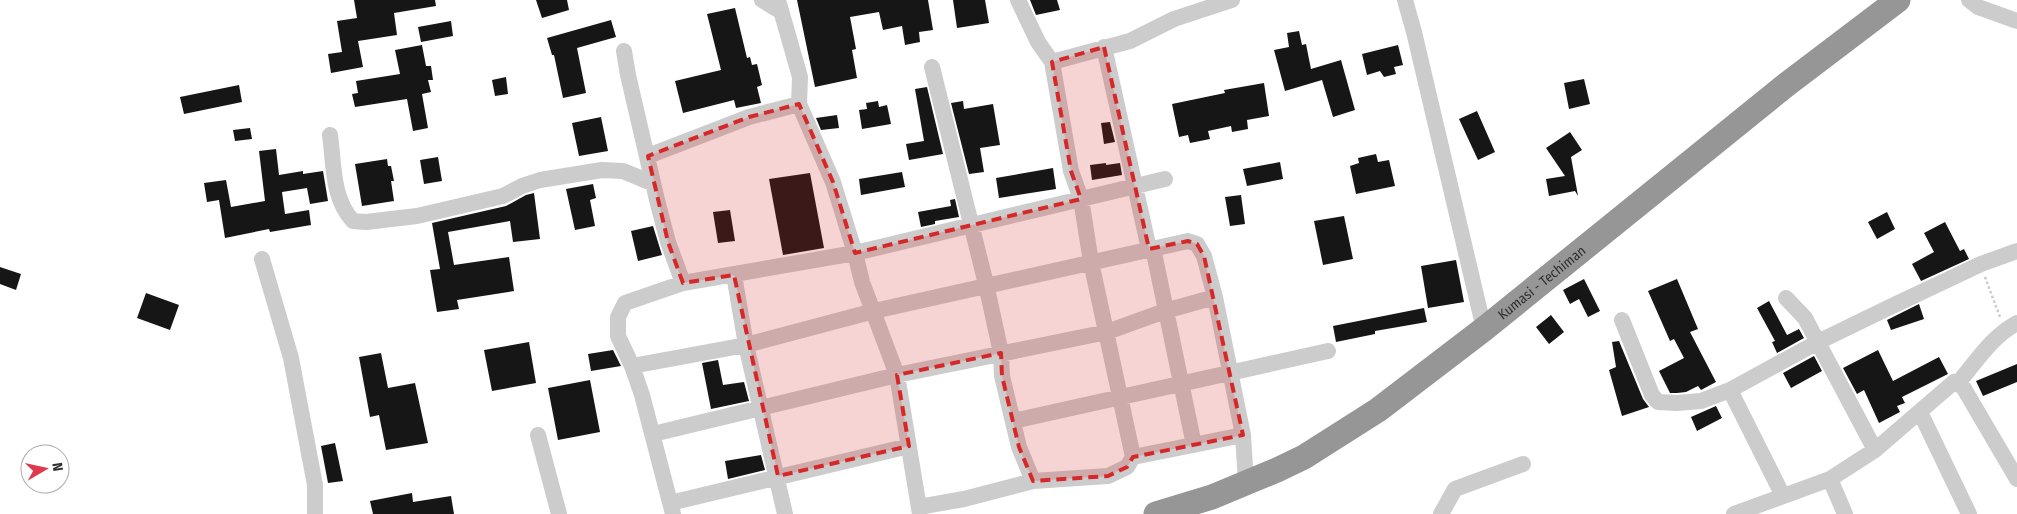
<svg xmlns="http://www.w3.org/2000/svg" width="2017" height="514" viewBox="0 0 2017 514" font-family="'Fira Sans Condensed',sans-serif">
<style>
.building{fill:#161616}
.lines{fill:none;stroke-linecap:round;stroke-linejoin:round}
.path{stroke:#ccc;stroke-width:2.5;stroke-dasharray:2.5 2.5;stroke-linecap:butt}
.minor{stroke:#ccc;stroke-width:16}
.highway{stroke:#969696;stroke-width:25}
.marked{fill:#d62828;fill-opacity:0.2;stroke:#d62828;stroke-width:4;stroke-dasharray:10 6;stroke-linejoin:round}
.labels{text-anchor:middle;stroke-width:5;stroke-linejoin:round;paint-order:stroke}
.street-label{font-size:14px;fill:#2f2f2f;stroke:#fff}
</style>
<rect width="100%" height="100%" fill="#fff"/>
<!-- building -->
<path class="building" d="M354,0H435L436,6L394,13L397,35L358,41L363,67L331,73L328,54L342,52L337,21L357,18Z
M536,0H567L569,10L542,18Z
M797,0H928L933,30L919,32L920,42L905,45L902,26L883,30L879,12L850,17L856,49L852,50L857,78L815,87Z
M953,0H985L989,23L957,28Z
M1030,0H1057L1060,10L1036,15Z
M735,8L747,58L750,57L752,65L757,64L762,85L757,87L761,103L736,108L734,100L683,113L675,81L721,70L707,14Z
M611,20L616,37L577,48L586,93L563,98L554,55H552L547,38Z
M451,21L453,36L421,42L418,27Z
M1299,31L1302,45L1306,44L1311,69L1341,60L1355,110L1333,117L1322,80L1285,91L1274,50L1289,47L1287,33Z
M422,45L426,66H431L433,80H428L431,92L422,94L428,128L413,131L407,99L355,107L352,94L358,93L356,81L400,74L395,50Z
M1398,45L1403,65L1394,67L1396,74L1384,77L1380,71L1367,75L1362,54Z
M506,77L508,94L495,96L492,80Z
M1584,79L1590,104L1569,109L1564,83Z
M1264,83L1269,116L1247,120L1248,129L1232,132L1231,126L1208,131L1210,139L1190,143L1188,135L1179,137L1172,104L1225,93L1224,90Z
M239,85L242,102L184,114L180,97Z
M927,87L943,154L909,160L906,144L924,141L915,89Z
M878,101L879,107L887,105L891,124L862,129L859,110L867,109L866,103Z
M963,101L964,109L993,104L1000,145L980,148L984,172L969,174L951,103Z
M1477,111L1495,152L1478,160L1459,119Z
M837,115L839,128L821,130L816,118Z
M601,117L608,151L579,156L572,123Z
M1110,122L1115,142L1104,144L1101,123Z
M250,128L252,139L235,141L233,130Z
M1570,132L1582,150L1571,157L1578,196L1575,191L1549,196L1546,179L1565,176L1546,148Z
M276,149L279,175L303,171V174L323,171L328,201L310,204L307,188L282,192L285,214L309,210L311,225L270,232L269,229L225,238L219,200L207,202L204,183L226,180L231,207L265,201L259,151Z
M1376,154L1378,162L1389,160L1395,186L1356,194L1350,166L1359,163L1358,158Z
M438,157L442,181L424,184L420,160Z
M387,159L388,166H391L394,181H391L394,201L362,206L355,164Z
M1280,162L1283,179L1247,186L1243,169Z
M1106,163V165L1120,163L1122,175L1092,180L1090,165Z
M1053,168L1056,189L999,198L996,178Z
M902,172L905,187L861,195L859,179Z
M810,173L824,248L783,255L769,179Z
M593,184L596,198L590,200L595,226L575,230L566,189Z
M534,193L540,239L513,242L510,221L448,232L454,265L509,257L514,291L457,300L459,309L437,312L430,270L440,269L432,223L506,206L526,195Z
M1241,195L1245,224L1230,226L1225,197Z
M955,199L959,217L935,221V224L921,227L918,212L951,206L950,200Z
M730,210L735,241L718,243L713,212Z
M1887,212L1895,229L1877,239L1868,222Z
M1344,216L1353,259L1323,265L1314,221Z
M1945,222L1960,251L1964,249L1969,259L1921,281L1912,264L1934,252L1924,233Z
M653,226L662,255L638,261L631,231Z
M1456,260L1464,302L1428,308L1421,266Z
M0,267L21,274L16,290L0,284Z
M1584,279L1600,311L1588,317L1579,299L1570,304L1563,290Z
M1677,279L1698,329L1690,332L1716,382L1701,390L1698,386L1686,392L1677,393H1670L1659,371L1684,358L1674,339L1670,341L1648,291Z
M146,293L179,305L170,330L137,318Z
M1769,301L1787,335L1799,329L1804,338L1777,353L1772,342L1775,341L1757,308Z
M1919,304L1924,319L1891,330L1887,320Z
M1424,308L1427,322L1375,331V334L1336,342L1333,326Z
M1551,315L1564,332L1549,344L1536,327Z
M1619,341L1643,399L1649,407L1622,416L1609,370L1616,367L1612,342Z
M529,342L536,383L492,391L484,350Z
M613,350L621,366L591,371L588,354Z
M1878,350L1893,381L1939,357L1948,374L1902,397L1905,403L1897,406L1900,412L1879,423L1864,390L1857,394L1843,368Z
M381,353L388,388L415,383L428,443L386,450L379,415L370,417L359,357Z
M1814,356L1822,371L1791,388L1783,373Z
M718,360L723,385L744,382L749,401L711,409L702,363Z
M2017,364V382L1983,396L1976,381Z
M590,380L600,432L558,440L548,388Z
M1716,406L1722,418L1697,431L1691,417Z
M335,443L343,481L328,483L321,446Z
M761,455L765,470L728,479L725,461Z
M412,493L413,502L451,496L454,514H373L370,501Z"/>
<g class="lines">
<!-- path -->
<path class="path" d="M1985,277L2000,317"/>
<!-- minor -->
<path class="minor" d="M762,0L780,11
M778,0L800,77L799,104L833,182L855,253L862,282L897,375L920,514
M1018,0L1038,42L1052,62
M1405,0L1414,32L1484,329
M1969,0L1978,7L2017,21
M1104,47L1149,249
M624,51L628,75L657,200L668,242L683,283
M932,67L986,284L1001,353L1002,376L1019,447L1033,481
M330,135C334,164 332,199 353,221L366,222L417,216L503,196L522,186L540,180L602,170L623,171L652,183
M648,156L749,117L799,104
M1153,248L1194,445
M262,259L291,358L315,485V514
M734,275L746,345L785,514
M1786,298L1805,318L1875,450
M1622,320L1652,395L1658,402L1677,403L1701,401L1730,390L1818,342L1890,307L1981,264L2017,251
M632,366L746,345L874,311L1188,241L1197,244L1204,256L1215,297L1243,435L1246,483
M1958,383C1976,362 1992,336 2017,323
M1730,390L1783,496
M1920,412L1969,514
M1013,421L1328,351
M653,434L897,375L1107,332L1165,311L1215,297
M538,435L559,514
M1133,457L1243,435
M1830,479L1845,514
M670,503L909,446
M919,507L964,499L1033,481L1108,476L1127,467L1133,457L1091,262L1081,199L1071,171L1052,62L1130,41L1174,19L1232,0
M673,514L642,395L632,366L618,336V317L625,303L683,283L855,253L1165,179
M1441,514L1455,489L1523,464
M1734,514L1830,479L1875,450L1954,382L1963,387L2017,479"/>
<!-- highway -->
<path class="highway" id="s1" d="M1156,514L1212,497L1277,470L1304,457L1378,410L1484,329L1786,85L1898,0"/>
</g>
<!-- marked area -->
<path class="marked" d="M1104,47L1149,249L1188,241L1197,244L1204,256L1243,435L1133,457L1127,467L1108,476L1033,481L1019,447L1002,376L1001,353L897,375L909,446L778,476L734,275L683,283L668,242L648,156L749,117L799,104L833,182L855,253L1081,199L1071,171L1052,62Z"/>
<g class="labels">
<!-- street labels -->
<g class="street-label">
<text dy="5" stroke="none"><textPath href="#s1" startOffset="454">Kumasi - Techiman</textPath></text>
</g>
</g>
<!-- north arrow -->
<g transform="translate(45 469) rotate(81)"><circle r="24" fill="#ffffff" stroke="#acacac"/>
<path d="M0-4L9 19L0 12L-9 19Z" fill="#de3a4e"/>
<text y="-8" font-size="14" font-weight="bold" text-anchor="middle" fill="#2f2f2f">N</text>
</g>
</svg>
